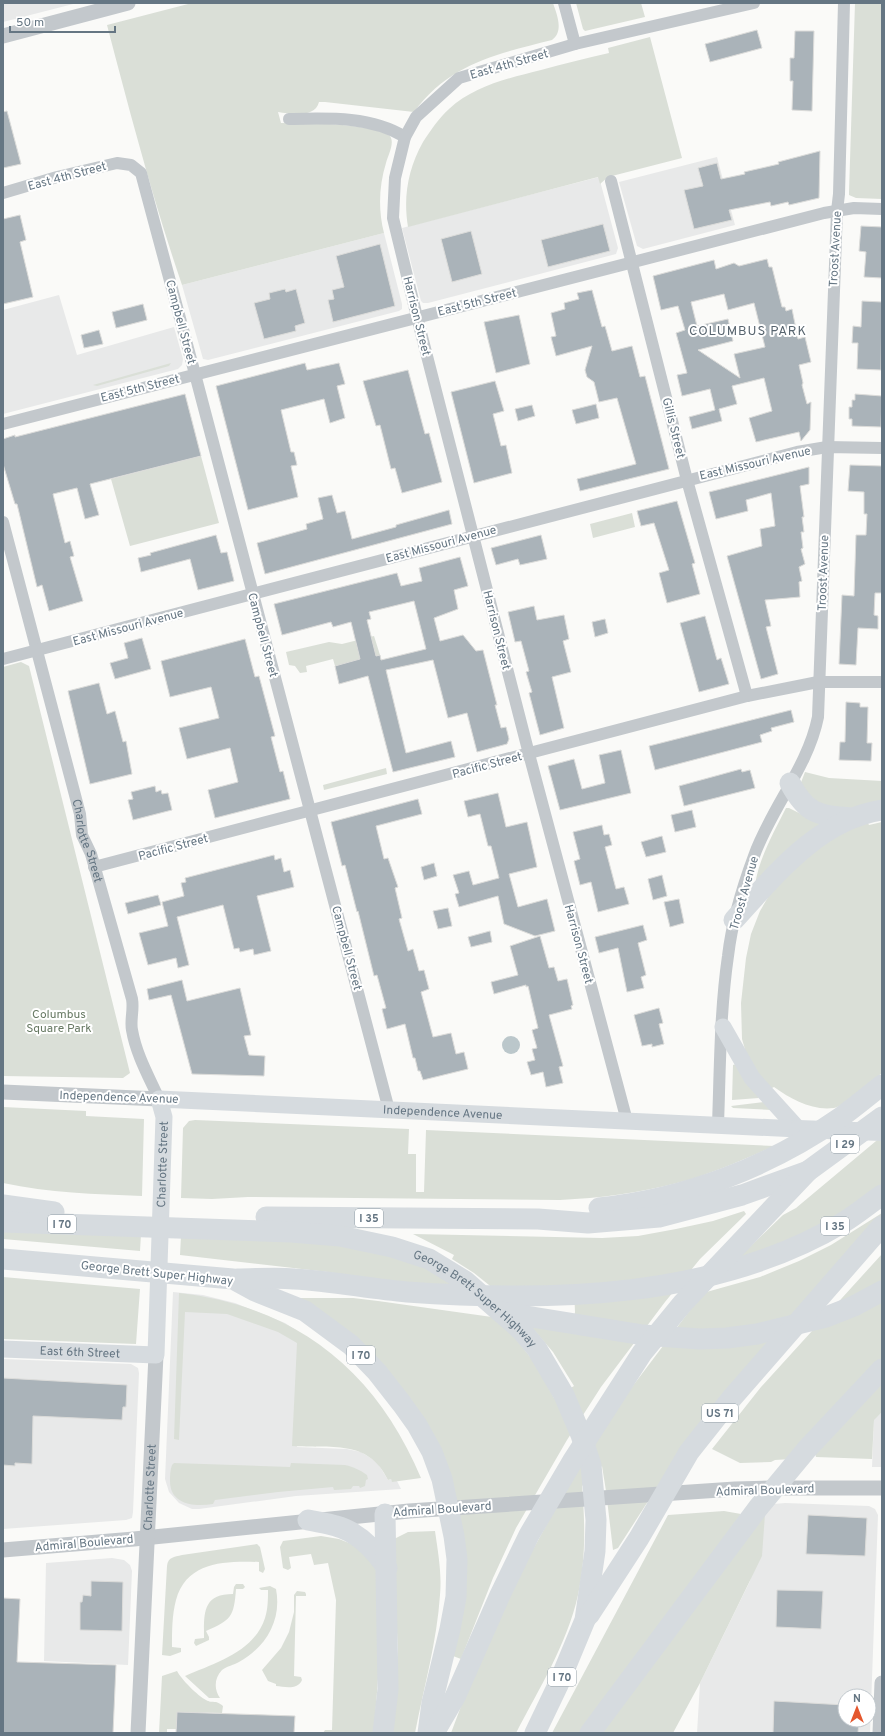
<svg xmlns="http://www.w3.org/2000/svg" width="885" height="1736" viewBox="0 0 885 1736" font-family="Overpass,sans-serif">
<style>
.built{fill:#e8e9e9;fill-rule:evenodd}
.green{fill:#dadfd7}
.water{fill:#bbc7cb}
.building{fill:#aab3b9;stroke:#dcdcda;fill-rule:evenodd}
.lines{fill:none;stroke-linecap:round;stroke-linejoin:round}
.minor{stroke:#c3c8cc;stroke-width:12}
.tertiary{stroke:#c3c8cc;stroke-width:15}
.secondary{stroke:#d6dbdf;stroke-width:17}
.primary{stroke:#d6dbdf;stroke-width:18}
.motorway{stroke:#d6dbdf;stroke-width:21}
.labels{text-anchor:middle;stroke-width:4;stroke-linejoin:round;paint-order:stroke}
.shield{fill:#fff;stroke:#939fa8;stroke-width:1}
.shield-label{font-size:11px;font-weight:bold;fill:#657683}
.street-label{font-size:12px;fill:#657683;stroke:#fff}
.park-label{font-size:12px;fill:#687a64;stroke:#fff}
.neighbourhood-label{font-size:13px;letter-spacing:1px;fill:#57646e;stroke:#fff}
</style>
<rect width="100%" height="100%" fill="#fafaf8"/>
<!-- built -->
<path class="built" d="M3,3H77L3,22Z
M717,157L735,225L643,249L637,246L619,182Z
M599,177L618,248L616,254L428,303H423L421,301L402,228Z
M384,233L402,304V309L399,311L208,360L203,359L182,285Z
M59,295L77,355L174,327L183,359L182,365L178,369L3,414V310Z
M173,1292L203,1295L235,1303L285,1323L302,1334L297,1447L347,1449L361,1452L377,1462L388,1480L391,1479L392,1481H397L401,1489L296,1496L199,1509H192L179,1503L169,1492L165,1479Z
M3,1359L131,1364L138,1368L139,1373L133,1512L132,1518L126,1520L3,1529Z
M882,1412V1467H872L874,1419Z
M785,1503L869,1506L875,1509L878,1515L870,1733H697L700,1683L750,1581L765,1514L774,1504ZM845,1696H869V1720H845Z
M112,1558L124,1560L130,1565L132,1571L128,1665L44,1661L46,1563Z"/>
<!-- green -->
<path class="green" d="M192,3H553C557,15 564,31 552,40C497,54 450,63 414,112L325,102H319C315,118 292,114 278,112L281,123C303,122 374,124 390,136C395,143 388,155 386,163C379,186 378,209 384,233L182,285C153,200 130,113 107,25Z
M576,3H641L645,17L585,31L583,29Z
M855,3H882V199L856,198L849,195V192Z
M650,37L682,158L608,177L600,184L598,177L408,227C403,197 408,169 423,142C431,130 438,119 449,109C474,86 509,78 541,70C563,64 586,58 609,53L608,48Z
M171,363L169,366L97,386L93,385Z
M201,456L219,523L130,546L111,479Z
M632,513L635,527L593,538L590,524Z
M374,636L380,655L335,666L333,659L306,666L307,672L300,673L295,666L289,665L286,652L329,642L342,644Z
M21,662L29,666L130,1073L123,1078L3,1076V667Z
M386,768L387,774L324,790L323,785Z
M805,772L829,778L882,781V803L850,811L825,810L800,785Z
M786,808H789L809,818L826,822L755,885C759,858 774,832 786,808Z
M867,821L869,825L882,822V1073C873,1080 843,1107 834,1108C812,1111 791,1099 774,1087L770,1089L760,1078L746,1053L742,1039L741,1003L746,958L751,934L760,911L774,887L818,845Z
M736,1064L759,1098L732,1100L733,1065Z
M764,1102L772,1110L733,1108L731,1106Z
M3,1107L86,1111V1116L144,1119L142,1196C95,1194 49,1193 3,1183Z
M195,1120L409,1129L408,1154H416V1192H424L426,1130L774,1146C742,1160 711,1174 677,1183C639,1193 600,1198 560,1200L248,1197L212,1199L181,1198L183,1128L189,1121Z
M882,1136V1189L829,1224L734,1262L783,1215L796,1208Z
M744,1211L746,1214L700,1259L665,1302L601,1387L567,1440L516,1528L493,1578L461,1659L453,1656L455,1501L348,1335L300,1298H353L378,1301L499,1318L535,1363L554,1398L574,1386L553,1352L528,1323L572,1330L575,1312L574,1288L494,1289L474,1273L452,1259L454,1255L413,1234L602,1238L638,1236L676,1229L713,1221Z
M882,1213V1216L690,1436L618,1548L613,1550L606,1491L602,1466L582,1486C585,1522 586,1559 578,1595C567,1644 539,1689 516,1733H451L466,1693L519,1575L576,1471L629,1391L703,1293L760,1277L799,1261L831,1245Z
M3,1228L141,1234L140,1251L3,1239Z
M181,1236L317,1241L374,1250L430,1269L459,1287L382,1281L328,1272L180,1255Z
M882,1254V1361L791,1459L775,1460L771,1462L740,1463L712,1449L761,1387Z
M3,1277L140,1289L136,1344L3,1339Z
M179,1293C295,1306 376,1370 421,1478L392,1482L391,1479L388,1480C368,1438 330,1449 292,1446L297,1343L278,1332L227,1314L185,1312L179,1440L174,1439Z
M882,1381V1412L874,1420L872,1459L816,1457L815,1453Z
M174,1463L290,1467L291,1463L345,1465C354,1467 360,1470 367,1475L368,1479L366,1480L365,1486L360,1488L359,1486H353L351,1489L334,1490L333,1487L278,1492L215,1500L213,1504C195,1507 170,1505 170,1481C170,1476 170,1470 172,1465Z
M724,1511L741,1514L582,1733H552L668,1515Z
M765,1514L762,1556L700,1683L673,1733H601Z
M435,1531C438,1552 442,1574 440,1595C437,1641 424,1687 415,1733H392L398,1649L392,1548L394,1539L408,1532Z
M321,1536L339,1539L354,1545L372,1560L377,1573L380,1651L374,1733H323L325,1730H332L336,1600L328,1563L314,1565L311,1554L289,1557L291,1568L288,1570L283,1568L280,1547L283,1541Z
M257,1544L260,1547L265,1569L263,1573L259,1571V1562C225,1561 187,1561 176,1600C172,1615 172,1631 172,1647L181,1648V1652L170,1656L162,1655L167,1566C168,1557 174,1557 182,1555Z
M236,1584H243L245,1587L243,1589H236C234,1617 231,1620 206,1631L209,1637V1640L196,1646L194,1643L195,1639L204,1638C204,1614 202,1594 233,1594L234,1587Z
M270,1586L276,1589C282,1620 266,1647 239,1662C234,1665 227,1666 222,1670C214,1678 214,1690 220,1698H209L185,1676C215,1663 254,1652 265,1618C268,1609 268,1599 268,1590H261L259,1588Z
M297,1591L305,1592L306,1594V1596H296L294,1676L301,1677L302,1680C298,1690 285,1687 276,1686V1684L268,1681L262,1670L281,1648L289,1632L294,1612V1595Z
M177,1671C181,1679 198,1696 206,1700C213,1704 215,1699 223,1706L222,1713L177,1712L176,1729H167V1733H159L162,1676Z"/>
<!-- water -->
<path class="water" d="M502 1045a9 9 0 1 1 18 0a9 9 0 1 1-18 0Z"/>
<!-- building -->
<path class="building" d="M757,30L762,48L710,62L705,44Z
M795,31H814L812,111L792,110L793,81H790V58H794Z
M7,111L21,164L3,168V112Z
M820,151L819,198L789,205L788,202L771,206L770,202L729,210L732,220L694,229L684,190L703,186L698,168L717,163L721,179L745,174L744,172L779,164L778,162Z
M20,215L26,240L20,242L33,297L3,304V219Z
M603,224L610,251L548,267L541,240Z
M861,226L882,227V278L864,277L866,252L859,251Z
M471,231L482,274L452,282L441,239Z
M380,244L395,306L333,322L328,300L334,299L332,290L344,287L336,256Z
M767,259L769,267H772L782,307H785L786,311L792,309L798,339L805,337L811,362L799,365L803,383L802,385L807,404L811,402L810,430L801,441L799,432L756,442L749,418L772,411L764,378L732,386L737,404L719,409L722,421L692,429L689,417L715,410L710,389L682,396L677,375L687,373L676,333L685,330L678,306L661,310L653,276L714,260L716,269L734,263L739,266ZM724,294L728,310L754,303L765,347L734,354L740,378L698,350L733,341L728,319L697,326L691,302Z
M285,289L286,292L296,289L305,323L295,326L296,331L264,339L254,303L270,299L269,293Z
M592,290L602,327L605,326L612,351L632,346L640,377L645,376L669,469L580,491L577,479L636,464L617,398L599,402L594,382L587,377L585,370L592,346L556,356L551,337L556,336L551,313L565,309L564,303L579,299L577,293Z
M862,301L882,302L881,370L857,369L858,343H852L853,326L861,327Z
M143,304L147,320L116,328L112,312Z
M519,315L530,364L496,373L484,322Z
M99,330L103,344L84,348L81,335Z
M305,363L307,370L339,363L345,384L337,386L345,418L330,423L324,399L281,410L291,452H294L297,465L291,466L298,497L248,510L216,386Z
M408,370L425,434L429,433L442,482L402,493L395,468L391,469L380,425L376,426L363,381Z
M495,381L504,411L493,414L501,446L506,445L512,473L474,483L451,392Z
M185,394L201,456L90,484L99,515L85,519L77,488L53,494L65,543L70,541L74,556L70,557L83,601L49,611L42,585L37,587L17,504H15L3,464V439L15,435V437Z
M855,394L882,396L881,427L852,426V419H849V407H852V400H855Z
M596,404L599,418L576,424L572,410Z
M532,405L535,416L518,421L515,409Z
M850,465L882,466V593H875L874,615L878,616V629L858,628L856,665L839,664L842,595L854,596L856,535H866L867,514H864V492L848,491Z
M809,467V484L800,486L804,517H802L804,532H801L803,548L801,549L805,564L799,567L802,581L799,582L800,597L765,600L771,626L766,627L778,674L761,679L727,556L762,546L760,529L775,526L771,493L746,500L748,511L716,519L709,492Z
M332,495L337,513L345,511L352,539L396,527V525L449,510L452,524L265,574L257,543L307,529L306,524L323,519L318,498Z
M677,501L695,563L692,564L700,594L667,603L659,573L669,570L654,523L641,526L637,511Z
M216,535L221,553L227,552L234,581L198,590L190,559L141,572L138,558L151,555L150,553Z
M541,535L547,559L520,565L518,559L496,565L491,548Z
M460,557L468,586L454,590L458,609L434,618L440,641L463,635L476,651L483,650L497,705H495L501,728L506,727L509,739L507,744L477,752L467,713L448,718L433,660L386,670L406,753L451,741L455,757L393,772L368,676L339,684L335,666L360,659L351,622L333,627L331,622L282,635L274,604L397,573L401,586L422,581L419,568ZM414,601L426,649L381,660L380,655L376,656L367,620L371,619L369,612Z
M534,606L537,620L564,615L569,639L563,641L571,672L552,677L564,728L540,735L529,693L532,692L526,672L529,671L521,641L515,642L508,612Z
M705,616L717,660L721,658L729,684L699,692L680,623Z
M605,619L608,633L595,637L592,622Z
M142,638L151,669L115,679L110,663L128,658L124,643Z
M245,639L255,677L259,676L275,736L271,737L280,772L283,771L290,799L215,818L208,790L238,782L230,748L187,759L179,728L219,718L211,687L170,697L161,661Z
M99,683L107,714L115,711L123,742L126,741L132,774L90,784L68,691Z
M846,702L860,703V707H868L867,743H872L871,761L839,760L840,742H845Z
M791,710L794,722L771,728L772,731L760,735L762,742L655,770L649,746Z
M621,750L631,793L560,810L548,766L574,759L582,789L605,783L599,755Z
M741,769L742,772L750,770L755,788L684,806L679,786Z
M155,786L156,792L161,790L162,794L168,793L172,810L133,820L128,800L133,799L131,792Z
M498,793L506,827L527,822L537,867L509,874L518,907L547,899L555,931L535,936L504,924L498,896L459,907L455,894L459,893L453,875L469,871L473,885L499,878L491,846H488L480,814L468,817L464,801Z
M418,799L422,814L376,826L384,859L388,858L398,887L395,888L402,918L399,919L408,951L413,949L419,971L424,970L429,989L421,992L433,1037L451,1033L456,1054L464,1052L468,1069L423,1080L420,1071H418L415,1058H413L405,1024L387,1029L382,1009L386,1008L377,975L374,976L358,911L357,912L345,865L342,866L331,822Z
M692,810L696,827L675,832L671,815Z
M602,825L604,835L609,834L612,845L605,847L616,889L624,887L629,904L598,912L591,882L580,885L574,861L580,859L573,832Z
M662,836L666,852L646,857L641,842Z
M274,855L275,860L281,858L284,872L290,870L294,887L257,896L271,951L254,955L253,949L240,952L239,948L234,949L223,905L177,917L189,965L178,968L176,958L148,965L139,933L168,926L162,902L184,896L181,883L186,882L185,878Z
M434,863L437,876L424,880L421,867Z
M662,875L667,896L653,900L648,879Z
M158,895L161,905L128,914L125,903Z
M679,899L684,923L670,927L664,902Z
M448,908L452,926L438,929L433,911Z
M643,925L647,940L638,943L646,975L641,977L644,988L627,992L618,948L599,953L595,937Z
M490,931L492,942L471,947L468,937Z
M540,936L549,968L554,967L558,981L567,979L573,1005L571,1006L572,1009L549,1015L563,1066L559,1067L563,1083L546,1087L543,1072L531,1075L527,1062L535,1060L532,1049L537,1048L532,1030L538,1028L528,986L526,987V985L494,994L491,982L518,975L510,946Z
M182,980L187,1001L240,988L251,1035L244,1036L249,1055L265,1056L264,1076L192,1074L171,995L149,1000L147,989Z
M659,1008L663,1023L659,1024L664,1044L652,1047V1044L642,1046L634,1015Z
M3,1378L127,1385L126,1407H123L122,1420L33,1416L32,1464L15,1463V1466L3,1465Z
M808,1515L867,1518L865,1556L806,1554Z
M91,1581L123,1582L122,1631L80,1630V1602H82L83,1595L91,1596Z
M777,1590L823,1591L821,1629L776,1627Z
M3,1598L20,1599L17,1662L116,1665L113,1733H3Z
M774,1701L845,1705V1720H859L858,1733H773Z
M177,1712L295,1716L294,1733H176Z"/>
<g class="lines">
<!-- minor -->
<g class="minor">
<path d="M564,3L575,44"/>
<path d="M289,119C328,118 371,116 405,137"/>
<path d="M611,181L687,480L747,696"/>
<path d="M3,193L57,177L117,163L131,165L141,173L195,374L389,1110"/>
<path d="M3,424L824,213L854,208L882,209"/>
<path id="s1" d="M3,522L80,814L82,835L91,854L132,999C134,1010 130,1020 132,1030C136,1054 149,1077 159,1099"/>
<path d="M3,659L797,452L827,447L882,448"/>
<path d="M94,867L747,696L818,682H882"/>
<path d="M627,1121L529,754L417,317L393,218L395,178L405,137L416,117L459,78L575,44L754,3"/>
<path d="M718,1125C720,1069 720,1011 728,956C732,922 742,888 754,856C771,808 808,767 818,717L837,211L839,194L844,3"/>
</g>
<!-- tertiary -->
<g class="tertiary">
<path d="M3,36L128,3"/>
<path d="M3,1092L159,1099"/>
<path d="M3,1550L134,1539L409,1511L735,1489L776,1488H882"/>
<path id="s2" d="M138,1733L156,1355"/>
<path d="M880,1733L882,1683"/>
</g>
<!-- secondary -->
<g class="secondary">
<path d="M723,1027L752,1078L798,1129"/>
<path id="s3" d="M3,1349L156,1355L164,1117L159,1099L798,1129"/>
</g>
<!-- primary -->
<path class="primary" d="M798,1129L882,1132"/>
<!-- motorway -->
<g class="motorway">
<path d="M790,783C807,815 818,815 852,818"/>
<path d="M734,920C775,875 818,820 882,810"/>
<path d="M3,1205L54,1212"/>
<path d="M599,1208C686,1199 769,1167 841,1117C855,1107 868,1096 882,1085"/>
<path d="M266,1217L538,1219L588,1223L659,1217L742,1195L808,1171"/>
<path id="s4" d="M3,1222L291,1232L340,1236L392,1247L429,1259L465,1281L521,1330L537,1349L564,1395L581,1435L591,1465L596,1520L595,1551L585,1620L558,1685L535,1733"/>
<path d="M3,1259L233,1279L255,1291L305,1311L351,1345L377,1372L402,1404L417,1425L432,1452L442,1479L454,1536L457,1559L456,1597L450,1629L432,1703L428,1733"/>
<path d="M237,1279C256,1279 276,1277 294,1279C332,1281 370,1289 407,1292C552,1302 716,1299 844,1222C857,1214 869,1204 882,1195"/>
<path d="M501,1312L643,1335L700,1339L727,1338L757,1334L826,1317L854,1306L882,1291"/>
<path d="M308,1520C317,1522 327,1523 336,1526C358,1532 375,1550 387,1568"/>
<path d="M589,1615L639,1538L689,1452L731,1399L882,1226"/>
<path d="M383,1733L388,1689L385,1514"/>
<path d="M434,1733L455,1697L500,1595L529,1535L572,1462L642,1353L683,1303L808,1171L882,1117"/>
<path d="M590,1733L758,1508L807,1449L882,1369"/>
</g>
</g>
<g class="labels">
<!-- shield labels -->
<g class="shield">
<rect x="831" y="1135" width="28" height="18" rx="3"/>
<rect x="355" y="1209" width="28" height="18" rx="3"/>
<rect x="48" y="1215" width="28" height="18" rx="3"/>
<rect x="821" y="1217" width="28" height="18" rx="3"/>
<rect x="347" y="1346" width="28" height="18" rx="3"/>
<rect x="702" y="1404" width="36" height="18" rx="3"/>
<rect x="548" y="1668" width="28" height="18" rx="3"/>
</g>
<g class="shield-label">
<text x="845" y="1148">I 29</text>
<text x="369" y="1222">I 35</text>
<text x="62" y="1228">I 70</text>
<text x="835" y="1230">I 35</text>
<text x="361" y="1359">I 70</text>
<text x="720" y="1417">US 71</text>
<text x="562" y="1681">I 70</text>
</g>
<!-- street labels -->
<g class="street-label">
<text transform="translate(509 64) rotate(-16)" y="4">East 4th Street</text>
<text transform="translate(67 176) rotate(-15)" y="4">East 4th Street</text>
<text transform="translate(835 249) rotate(-87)" y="4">Troost Avenue</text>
<text transform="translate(477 302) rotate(-14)" y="4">East 5th Street</text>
<text transform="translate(417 316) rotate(76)" y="4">Harrison Street</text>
<text transform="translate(181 322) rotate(75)" y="4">Campbell Street</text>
<text transform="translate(140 388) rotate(-14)" y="4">East 5th Street</text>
<text transform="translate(674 428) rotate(76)" y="4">Gillis Street</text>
<text transform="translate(755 463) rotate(-13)" y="4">East Missouri Avenue</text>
<text transform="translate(441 544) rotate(-15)" y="4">East Missouri Avenue</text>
<text transform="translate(823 573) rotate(-88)" y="4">Troost Avenue</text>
<text transform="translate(128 627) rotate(-15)" y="4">East Missouri Avenue</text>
<text transform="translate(497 630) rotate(76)" y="4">Harrison Street</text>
<text transform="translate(263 635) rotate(75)" y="4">Campbell Street</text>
<text transform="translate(487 765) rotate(-15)" y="4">Pacific Street</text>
<text dy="4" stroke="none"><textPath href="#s1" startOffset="330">Charlotte Street</textPath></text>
<text transform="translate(173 847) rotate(-15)" y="4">Pacific Street</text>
<text transform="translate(744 893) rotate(-74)" y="4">Troost Avenue</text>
<text transform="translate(579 944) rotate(75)" y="4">Harrison Street</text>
<text transform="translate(347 948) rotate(75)" y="4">Campbell Street</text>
<text transform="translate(119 1097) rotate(2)" y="4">Independence Avenue</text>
<text dy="4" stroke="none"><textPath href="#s3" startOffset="694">Independence Avenue</textPath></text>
<text dy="4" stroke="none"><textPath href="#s3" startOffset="344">Charlotte Street</textPath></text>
<text transform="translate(157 1273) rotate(6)" y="4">George Brett Super Highway</text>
<text dy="4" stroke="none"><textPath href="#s4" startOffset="490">George Brett Super Highway</textPath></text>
<text dy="4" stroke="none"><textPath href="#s3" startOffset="77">East 6th Street</textPath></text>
<text dy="4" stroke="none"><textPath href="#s2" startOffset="246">Charlotte Street</textPath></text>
<text transform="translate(765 1490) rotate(-2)" y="4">Admiral Boulevard</text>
<text transform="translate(442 1509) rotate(-4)" y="4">Admiral Boulevard</text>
<text transform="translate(84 1543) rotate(-5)" y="4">Admiral Boulevard</text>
</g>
<!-- park labels -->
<g class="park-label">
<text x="59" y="1018">Columbus<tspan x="59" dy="14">Square Park</tspan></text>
</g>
<!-- neighbourhood labels -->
<g class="neighbourhood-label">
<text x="748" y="335">COLUMBUS PARK</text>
</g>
</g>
<!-- border -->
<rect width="885" height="1736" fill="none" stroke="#657683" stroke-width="8"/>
<!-- north arrow -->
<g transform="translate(857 1708)"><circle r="19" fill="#ffffff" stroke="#c1c8cd"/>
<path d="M0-3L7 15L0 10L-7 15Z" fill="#e4572e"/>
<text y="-6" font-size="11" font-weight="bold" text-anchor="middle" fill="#657683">N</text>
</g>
<!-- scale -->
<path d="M10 26v6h105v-6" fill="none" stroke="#657683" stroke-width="2"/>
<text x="16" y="26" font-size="12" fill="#657683" stroke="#ffffff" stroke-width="3" paint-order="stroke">50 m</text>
</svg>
